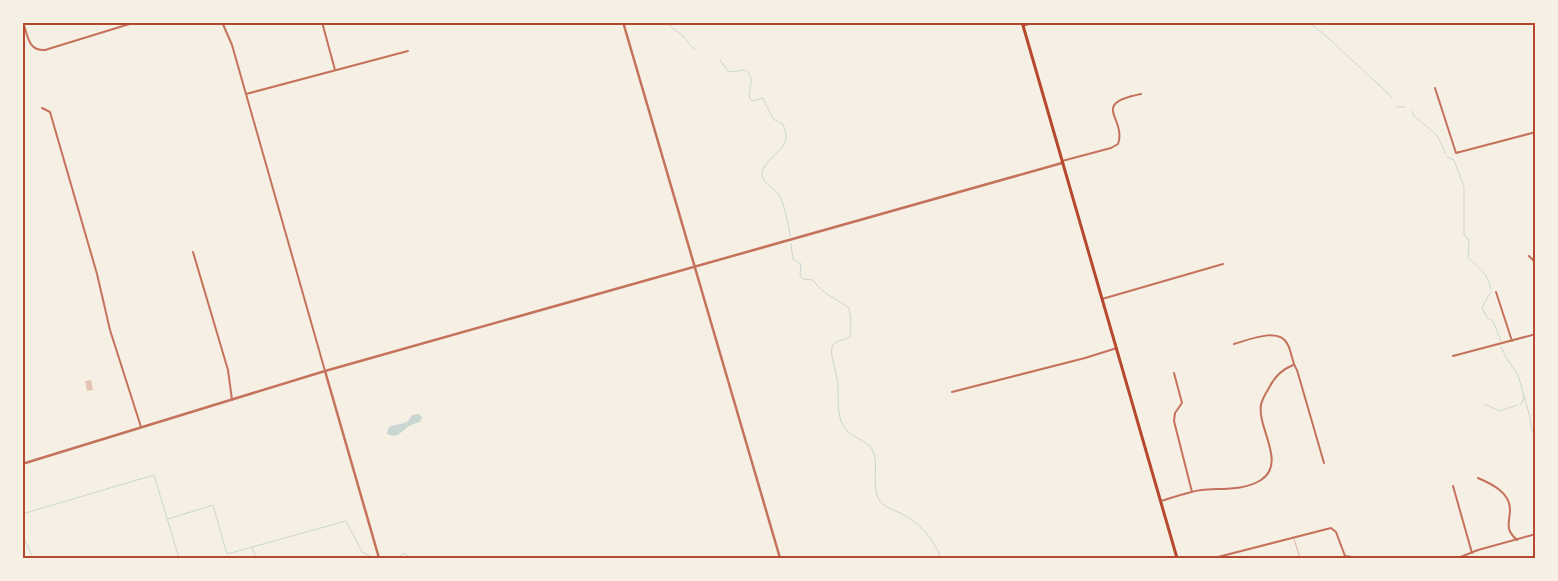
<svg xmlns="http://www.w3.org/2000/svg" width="1558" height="581" viewBox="0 0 1558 581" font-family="Ubuntu,sans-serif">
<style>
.water{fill:#c9d6d2}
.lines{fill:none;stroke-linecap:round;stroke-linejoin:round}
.stream{stroke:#c9d6d2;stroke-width:1}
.building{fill:#e6c5b7}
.service{stroke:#c5725c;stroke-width:0.5}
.minor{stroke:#c5725c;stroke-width:2}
.tertiary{stroke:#c5725c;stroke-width:2.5}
.primary{stroke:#b5482f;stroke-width:3}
.neatline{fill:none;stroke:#b5482f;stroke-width:2}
</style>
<rect width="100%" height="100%" fill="#f6efe4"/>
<!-- water -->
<path class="water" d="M419,414L422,417L420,422C417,423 412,424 409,426C401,432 397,439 387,434L388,429L391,426L404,423L408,421L412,415Z"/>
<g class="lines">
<!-- stream -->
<path class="stream" d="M667,22C671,29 678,31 683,36C688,41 689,45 695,49
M1309,22L1327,37L1392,97
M720,60L729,72L745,70C757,78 747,89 750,99L753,101L763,98L773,119L783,124C784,128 786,132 786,135C788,151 763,158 762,174C762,183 774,188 779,195C784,202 789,226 790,236
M1397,107H1405
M1413,111V115L1437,135L1446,154
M1447,157L1454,160L1464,187V235L1469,240L1468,258C1479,267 1488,274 1491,289
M791,243L793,259L801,264L800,276L803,279L813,280C823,295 836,298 849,308L851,321L850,337C846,340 836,340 833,345C829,352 835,367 836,374C841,391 834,412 844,427C851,438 868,440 873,451C879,464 871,485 879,500C884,507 894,510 902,514C921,524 933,538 941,558
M1491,292L1482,307L1487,318L1493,321L1501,341
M1501,347L1507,359L1518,375L1530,417L1532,431L1536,438
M1484,404L1500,411L1517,405
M1520,404L1522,403L1524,397
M22,514L154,475L179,558
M168,519L213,505L227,554L346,521L362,552L373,558
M22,534L33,558
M252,548L256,558
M397,558L404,553L410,558
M1532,558L1536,553"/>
</g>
<!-- building -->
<path class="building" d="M91,380L93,390L87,391L85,381Z"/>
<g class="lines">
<!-- service -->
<path class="service" d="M1294,539L1300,558"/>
<!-- minor -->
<path class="minor" d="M23,22C28,36 28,51 45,50L136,22
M222,22L232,45L325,371
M322,22L335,70
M1023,26L1035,22
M1435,88L1456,153L1536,132
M246,94L408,51
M42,108L50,112L97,274L110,330L141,427
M1062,161L1111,148L1118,144C1127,118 1089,104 1141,94
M193,252L228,370L232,400
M1529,256L1536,263
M1496,292L1512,341
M1102,299L1223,264
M1234,344C1248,340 1280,326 1288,345C1292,353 1292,363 1297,370L1324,463
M1453,356L1536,334
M1174,373L1182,403L1175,413L1174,421L1192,492
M952,392L1085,358L1117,348
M1478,478C1492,484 1511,493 1510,511C1509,525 1505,529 1517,540
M1453,486L1472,553
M1161,501C1174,497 1188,492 1201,490C1220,488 1244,491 1261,480C1287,463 1257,428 1261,405C1262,399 1266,393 1269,388C1274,377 1281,370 1293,365
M1214,558L1331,528L1336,532L1345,556L1352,557
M1458,558L1478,550L1536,534"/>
<!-- tertiary -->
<path class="tertiary" d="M623,22L780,558
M325,371L379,558
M22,464L325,371L1062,163"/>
<!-- primary -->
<path class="primary" d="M1022,22L1177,558"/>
</g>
<!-- border -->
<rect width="1558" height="581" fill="none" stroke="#f6efe4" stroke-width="48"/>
<rect x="24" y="24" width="1510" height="533" class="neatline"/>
</svg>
